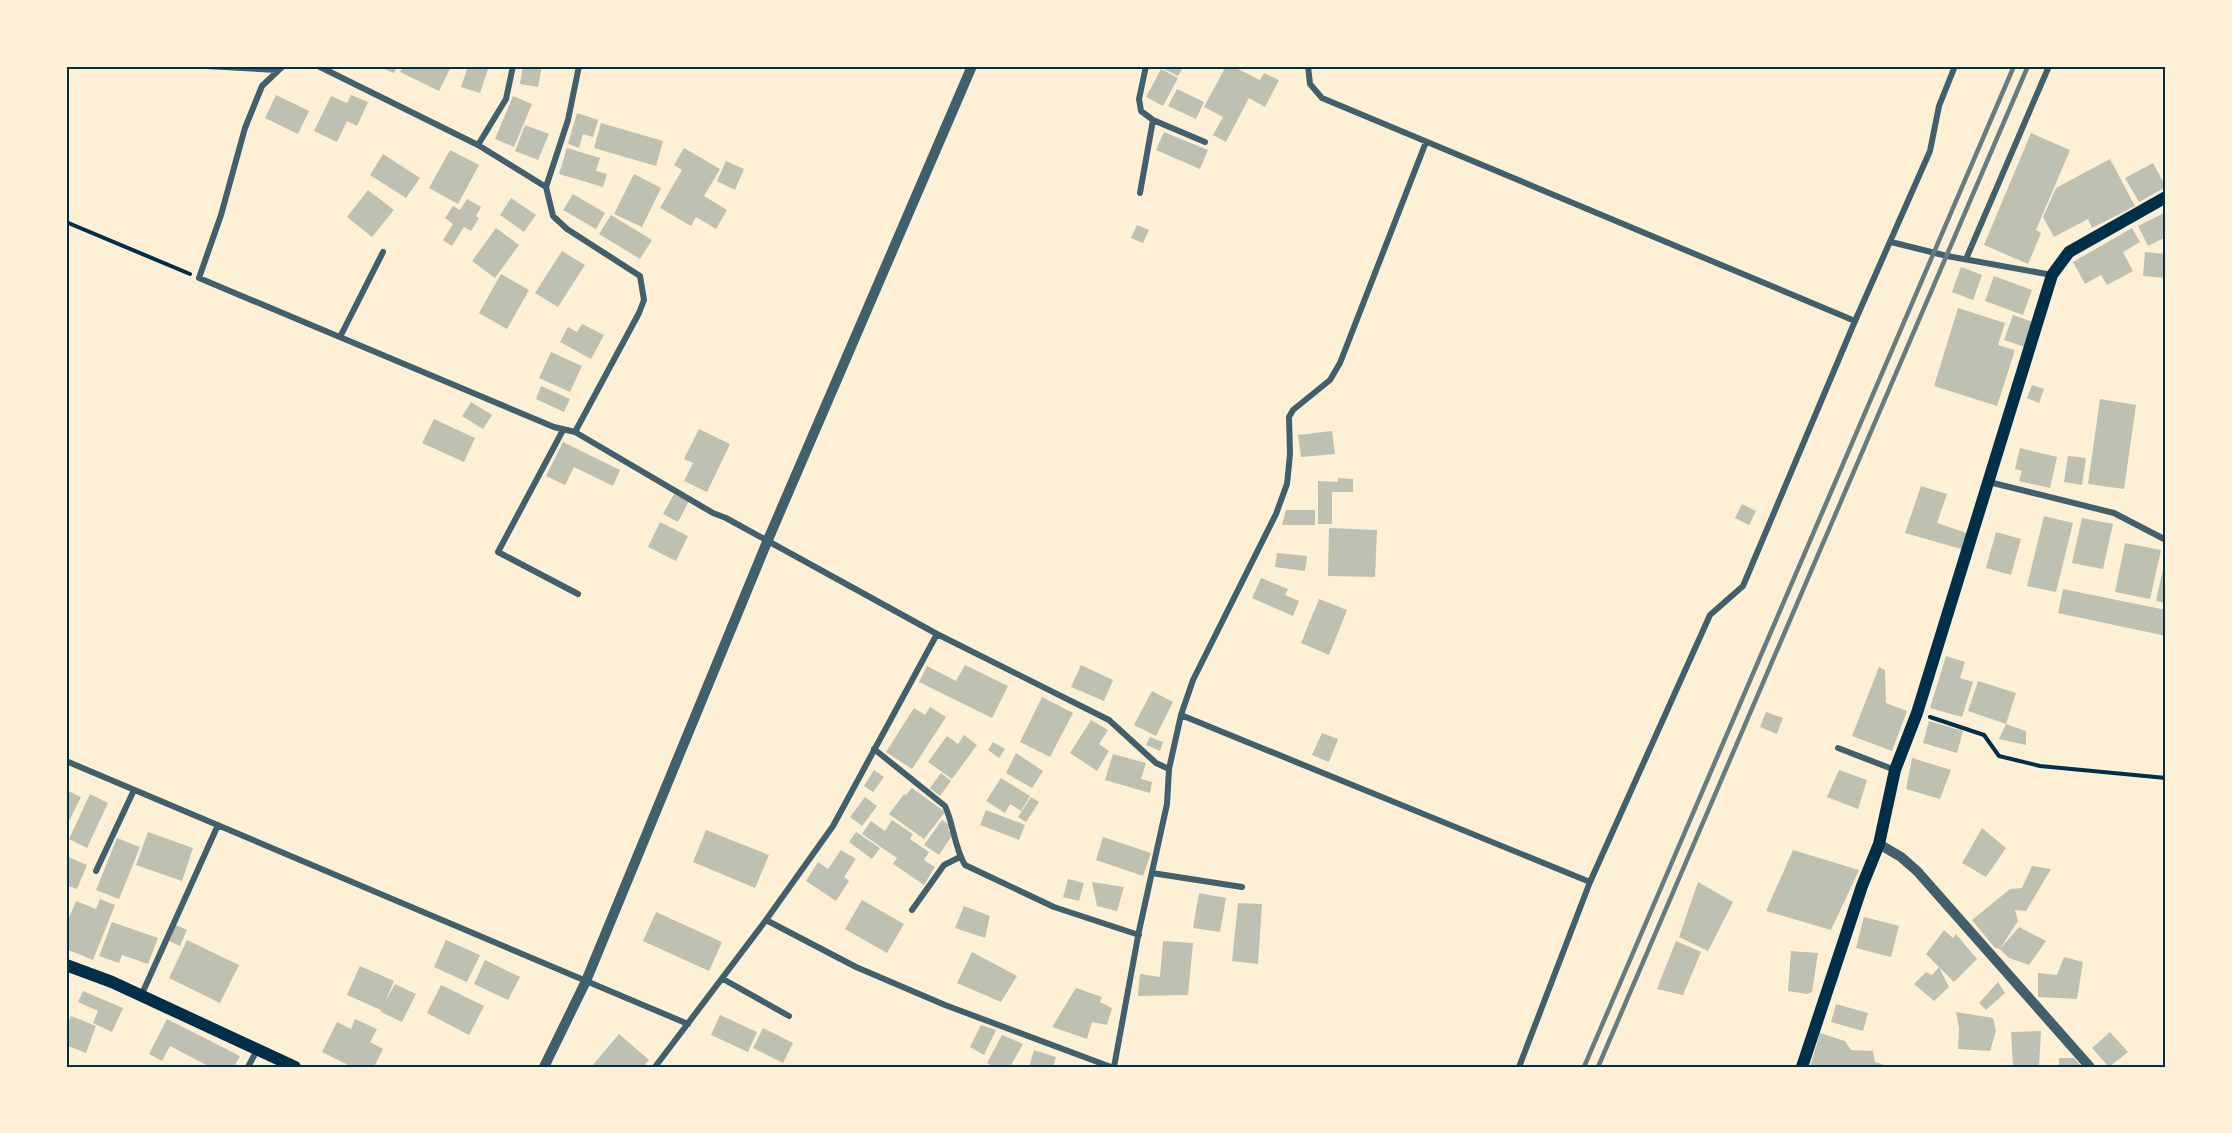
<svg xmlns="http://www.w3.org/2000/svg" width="2232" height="1133" viewBox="0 0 2232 1133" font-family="'Open Sans',sans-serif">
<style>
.building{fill:#bec0b2}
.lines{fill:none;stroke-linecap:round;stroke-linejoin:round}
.path{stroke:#003049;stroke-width:4}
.minor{stroke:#3f606c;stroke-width:6}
.tertiary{stroke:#3f606c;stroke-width:10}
.secondary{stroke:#003049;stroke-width:12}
.rail{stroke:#657d81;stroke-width:4.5}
.neatline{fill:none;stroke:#003049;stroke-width:2}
</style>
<rect width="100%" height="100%" fill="#fdf0d5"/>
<!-- building -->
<path class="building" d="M376,66H397L394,73Z
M404,66H445L450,69L439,91L400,72Z
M468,66H489L480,93L461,87Z
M523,66H542L538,87L520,84Z
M1158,66H1184L1178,76Z
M1226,66H1232L1260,80L1264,73L1279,80L1265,107L1249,98L1226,142L1213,135L1223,117L1204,107Z
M1161,69L1178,78L1163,106L1146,97Z
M1177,89L1204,102L1196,119L1168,106Z
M276,95L309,111L298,134L265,118Z
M351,95L368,102L357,126L347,121L337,142L314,131L331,96L347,103Z
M513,96L532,104L514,147L495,139Z
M577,113L598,120L593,137L583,134L579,148L568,144Z
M601,123L663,141L656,166L594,148Z
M525,125L549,134L538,160L515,151Z
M1164,132L1208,150L1200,169L1156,150Z
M2031,133L2070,150L2036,230L2041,233L2028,264L1984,245Z
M567,148L600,158L596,171L607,174L603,187L559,174Z
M684,148L720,169L704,196L727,210L716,229L696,217L691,226L660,208L682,170L674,165Z
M450,150L479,165L458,204L429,188Z
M383,154L420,178L406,198L370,175Z
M2110,159L2135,206L2092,228L2088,219L2054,237L2043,217L2056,188Z
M726,161L744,169L735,190L717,181Z
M2153,163L2166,187L2139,202L2125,178Z
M634,174L661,188L642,227L614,214Z
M368,190L394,210L372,237L347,217Z
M573,194L605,213L596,229L563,210Z
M511,198L536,215L524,232L500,215Z
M467,199L481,207L476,216L479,218L471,231L464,227L452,246L443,240L453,224L445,218L453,206L460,210Z
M2166,212V237L2148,246L2138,226Z
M611,215L652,240L640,259L599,234Z
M1137,225L1149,230L1143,243L1131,238Z
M496,228L519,245L495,278L472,261Z
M2132,228L2140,242L2123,252L2133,271L2107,285L2101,275L2085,284L2073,262Z
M562,251L585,265L558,307L535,293Z
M2145,252L2166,254V278L2143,276Z
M1961,267L1982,275L1973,300L1952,292Z
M501,274L529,290L507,329L479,313Z
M1994,276L2032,290L2023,315L1985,301Z
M1958,308L2005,323L1998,345L2015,350L1997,406L1934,386Z
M2013,315L2033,322L2025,347L2004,340Z
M582,324L604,335L591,359L560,342L568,327L577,332Z
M551,352L582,366L570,392L539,378Z
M2032,385L2044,389L2039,403L2027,398Z
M541,386L570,399L564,412L536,399Z
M2100,399L2136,405L2124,489L2088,484Z
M471,402L492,415L483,429L462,416Z
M434,419L475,438L464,462L422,443Z
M699,429L730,444L707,492L684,481L693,463L684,459Z
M1332,431L1335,454L1301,457L1298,435Z
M563,442L620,470L613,486L574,467L565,485L546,476Z
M2020,448L2057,457L2050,488L2019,481L2022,471L2015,469Z
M2068,456L2086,458L2082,485L2064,482Z
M1338,478L1353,479V492H1332V524H1318V481L1338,482Z
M1921,486L1947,494L1937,523L1967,533L1961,549L1905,533Z
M674,494L689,501L678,522L663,514Z
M1742,504L1756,511L1749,525L1735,518Z
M1286,510H1315V525H1282Z
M2044,516L2073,523L2056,592L2027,586Z
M2082,518L2113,524L2103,569L2072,563Z
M660,522L688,536L676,561L648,547Z
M1329,528L1377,530L1375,577L1328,576Z
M1996,532L2021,539L2011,575L1986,568Z
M2125,543L2161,550L2150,599L2115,592Z
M1277,553L1307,556L1305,571L1275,567Z
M2165,560H2166V603L2156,601Z
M1261,578L1288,589L1285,595L1299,601L1293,616L1252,598Z
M2063,589L2166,610V636L2058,613Z
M1319,599L1347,610L1329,655L1301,643Z
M1946,656L1965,662L1960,678L1973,682L1962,717L1930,708Z
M965,665L1008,686L992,718L919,682L927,666L956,681Z
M1081,665L1113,680L1104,701L1071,687Z
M1879,667L1885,670L1886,703L1907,711L1892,751L1852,736Z
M1978,681L2016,693L2006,724L1968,711Z
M1152,691L1173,702L1156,736L1134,725Z
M1042,697L1073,713L1050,757L1020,742Z
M930,707L946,717L912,769L886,752L914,708L925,715Z
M1766,712L1783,718L1777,734L1760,727Z
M1091,720L1108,730L1099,744L1109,751L1097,771L1070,753Z
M1929,721L1963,731L1957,753L1923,743Z
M2006,724L2026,731V745L1999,739Z
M1322,733L1338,739L1329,762L1312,755Z
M964,735L977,745L952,779L928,762L947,736L958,744Z
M1150,737L1163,742L1160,751L1146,745Z
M993,742L1005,749L999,758L988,750Z
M1016,753L1043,771L1032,788L1006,773Z
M1113,754L1146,763L1141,779L1152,782L1150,793L1105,780Z
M1912,758L1951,770L1940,799L1906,789Z
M874,770L884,777L873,792L864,786Z
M1839,770L1867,780L1858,809L1827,797Z
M941,773L951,781L940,796L930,788Z
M1001,778L1030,796L1021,811L1010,804L1005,813L986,801Z
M912,788L945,812L924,839L889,814L904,794L906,795Z
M66,790L81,797L66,827Z
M90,794L108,803L87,848L69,839Z
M865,797L877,806L862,826L850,817Z
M1031,797L1039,802L1026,822L1018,817Z
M986,810L1025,825L1019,840L980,825Z
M892,820L913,834L910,839L929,852L924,860L935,867L924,885L893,864L897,858L862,834L871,821L885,831Z
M942,820L951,826L948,830L953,834L939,855L924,845Z
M1982,828L2006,848L1986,877L1962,863Z
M706,830L769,855L755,888L693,862Z
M148,832L193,848L182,881L136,865Z
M856,832L880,848L872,859L849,842Z
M1103,837L1151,853L1143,876L1096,860Z
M117,838L140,847L119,899L96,890Z
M841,850L856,859L844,877L849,881L836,901L806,881L818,862L828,869Z
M1793,850L1859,870L1831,930L1766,911Z
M66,856L87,865L77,889L66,885Z
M2032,866L2051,869L2026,911L2015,910L2018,921L2000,949L1995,948L1972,920L2010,889L2022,888Z
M1068,879L1084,883L1079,901L1063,897Z
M1092,882L1124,887L1117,911L1097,906Z
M1698,882L1733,902L1708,951L1679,937Z
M1199,893L1226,898L1220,932L1193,928Z
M100,899L115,905L93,960L66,949V925L76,901L96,909Z
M862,900L904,924L887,953L845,929Z
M1238,903L1262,904L1258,964L1232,961Z
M964,906L990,916L985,938L955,928Z
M656,912L722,942L709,971L643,941Z
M1864,917L1899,926L1891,957L1856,948Z
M112,922L158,938L148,964L122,955L119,963L99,956Z
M176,925L187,930L180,946L169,941Z
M2019,927L2046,941L2029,965L2009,958L2000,949Z
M1944,930L1953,938L1956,934L1977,959L1954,982L1926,954Z
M187,940L239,965L220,1003L169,978Z
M446,940L480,955L467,982L434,967Z
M1163,941L1193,943L1188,995L1138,996L1140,974L1160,977Z
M1676,941L1701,952L1683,995L1657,989Z
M1791,951L1818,953L1812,992L1807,994L1788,991Z
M972,952L1017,976L1001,1002L957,983Z
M2064,957L2083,962L2077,999L2038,997V973L2057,975Z
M485,960L520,977L508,1000L474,984Z
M360,966L394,981L385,1002L395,984L416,994L402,1022L381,1012V1010L347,995Z
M1939,967L1949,987L1934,1001L1914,984L1926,972L1932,975Z
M1998,982L2005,993L1986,1010L1979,1003Z
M441,985L484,1006L469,1035L427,1013Z
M1076,988L1102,997L1100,1002L1112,1008L1107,1025L1092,1022L1087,1039L1052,1027Z
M83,991L123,1008L112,1032L93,1023L98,1011L78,1002Z
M1836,1004L1868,1013L1863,1031L1831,1022Z
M1956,1012L1993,1018L1996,1031L1990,1051L1958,1049L1959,1028Z
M720,1015L757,1032L748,1052L711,1035Z
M71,1016L96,1026L86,1053L66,1045V1028Z
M167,1019L240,1056L234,1067H210L170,1046L162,1061L149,1054Z
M355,1019L377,1029L370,1042L383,1049L374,1067H352L322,1052L337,1022L351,1029Z
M981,1025L996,1030L984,1055L970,1047Z
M763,1028L793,1043L783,1063L753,1048Z
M2041,1031L2039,1067H2013L2011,1032Z
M2110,1032L2128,1052L2109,1067L2092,1048Z
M1820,1033L1845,1041L1851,1050L1873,1051L1875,1062L1891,1067H1810Z
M619,1034L649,1060L643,1067H591Z
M1002,1035L1023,1044L1010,1067H994L987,1063Z
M1034,1050L1056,1057L1053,1067H1029Z
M2059,1058H2074L2082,1067H2059Z"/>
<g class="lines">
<!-- path -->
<path class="path" d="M66,222L190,274
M1930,717L1984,735L1999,756L2040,766L2166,778"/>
<!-- minor -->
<path class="minor" d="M206,66L278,70
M283,66L262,86L245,128L221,215L199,278L554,427L575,432L713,513L726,518L937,634L1109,720L1156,763L1169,769
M318,66L478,145L546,187L553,216L567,229L640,276L644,300L639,313L575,432
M1146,66L1139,99L1141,111L1153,120L1205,142
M1308,66L1310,84L1322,98L1855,321
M478,145L506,99L513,66
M546,187L568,120L579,66
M1140,193L1153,120
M1891,242L1947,256L2052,275
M1966,259L2049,66
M340,337L383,252
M563,430L498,552L578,594
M1989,482L2114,513L2166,540
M1181,715L1590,882
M1838,748L1895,770
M874,749L945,806C954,825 954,847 965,865L1054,907L1139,935
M66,761L688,1024
M96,871L134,790
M1152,873L1242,887
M912,910L944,865L960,857
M766,920L856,967L945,1005L1111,1067
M723,979L789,1016
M141,996L218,825
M248,1067L257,1050
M655,1067L766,920L833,826L937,634
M1114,1067L1139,931L1167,804L1169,769L1181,715L1193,680L1276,514L1287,484L1290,454L1289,417L1293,410L1330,380L1340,363L1426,142
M1519,1067L1590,882L1710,615L1743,586L1855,321L1930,151L1939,106L1955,66"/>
<!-- tertiary -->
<path class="tertiary" d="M1879,844L1901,857L1917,871L2090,1067
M544,1067L586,981L767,542L972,66"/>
<!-- secondary -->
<path class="secondary" d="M66,965L112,982L295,1067
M1802,1067L1862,886L1879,844L1895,770L1917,713L2052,275L2069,252L2166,197"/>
<!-- rail -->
<path class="rail" d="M1584,1067L2014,66
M1598,1067L2028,66"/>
</g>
<!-- border -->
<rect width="2232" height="1133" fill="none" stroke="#fdf0d5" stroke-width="135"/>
<rect x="68" y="68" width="2096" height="998" class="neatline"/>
</svg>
